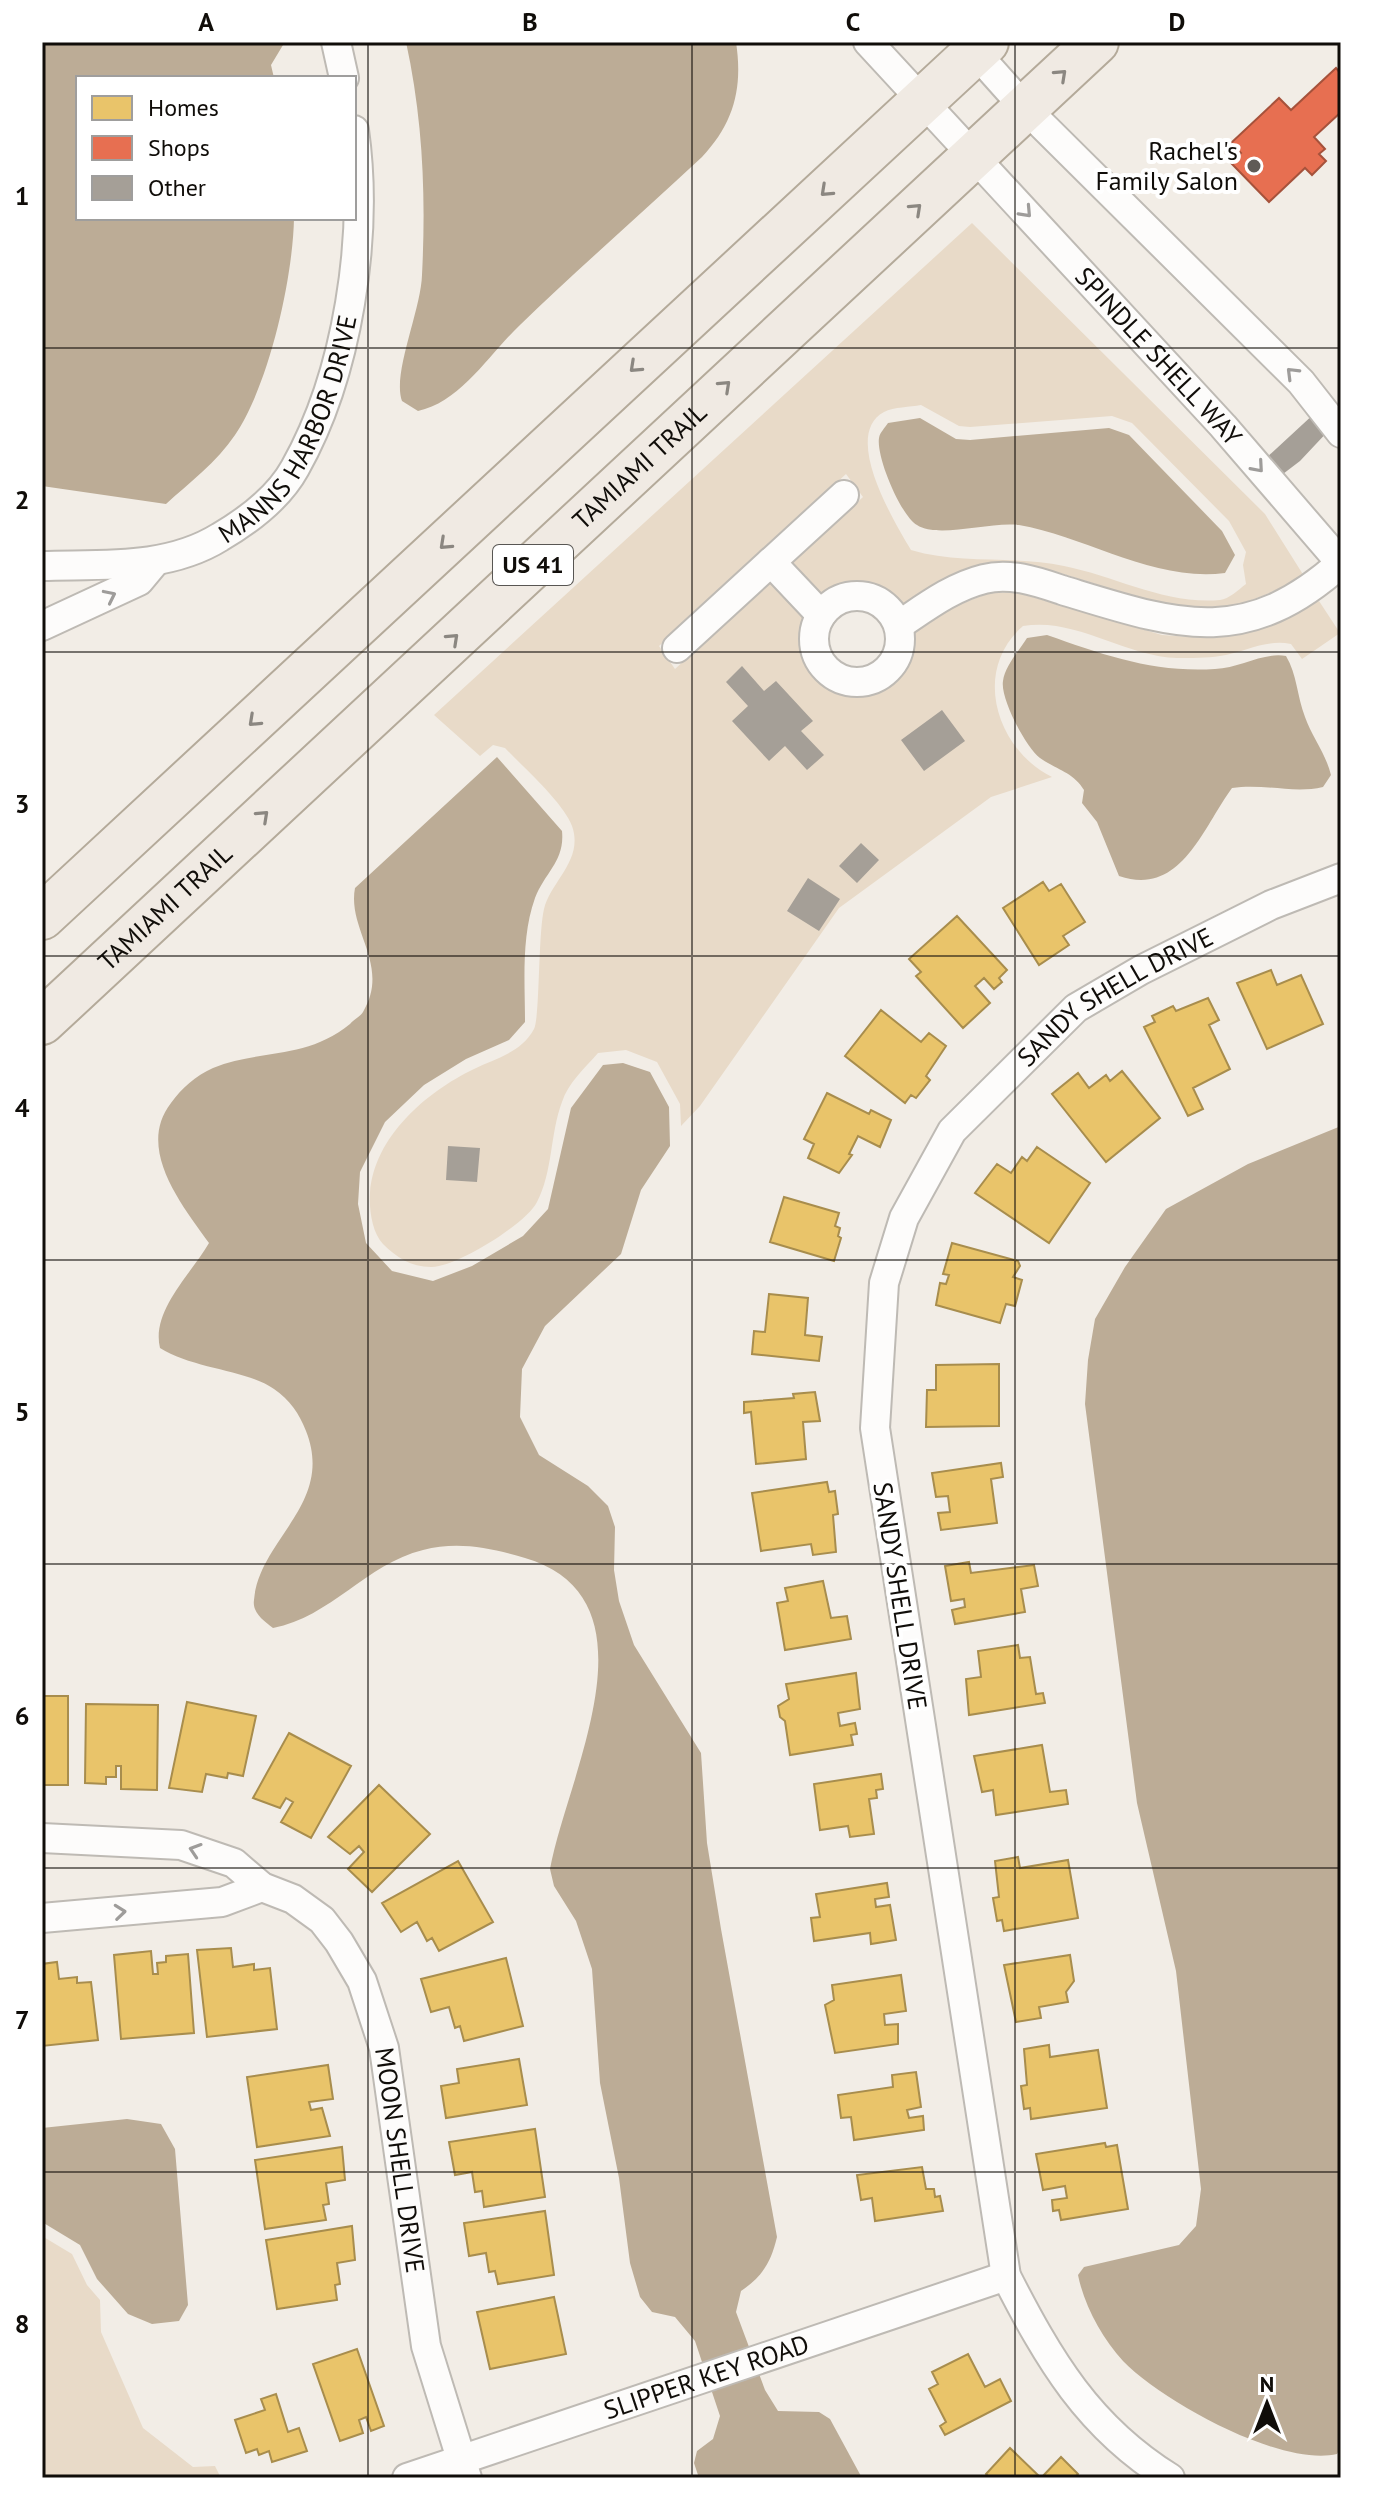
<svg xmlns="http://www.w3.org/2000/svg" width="1383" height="2520" viewBox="0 0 1383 2520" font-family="'PT Sans',sans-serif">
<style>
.green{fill:#e8dac8;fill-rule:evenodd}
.water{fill:#bcac96}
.homes{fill:#e9c46a;stroke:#a88d4d;stroke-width:2}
.shops{fill:#e76f51;stroke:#a6523b;stroke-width:2}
.building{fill:#a59f97}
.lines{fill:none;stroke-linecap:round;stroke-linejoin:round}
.street-casing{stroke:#bebab4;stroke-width:32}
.primary-casing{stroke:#b4aa9a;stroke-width:48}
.street{stroke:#fdfcfb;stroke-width:28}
.primary{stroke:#f0eae3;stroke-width:44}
.oneway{stroke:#8b8781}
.oneway2{stroke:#9e9c9a}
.grid{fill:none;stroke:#100d09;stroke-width:2;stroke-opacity:0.55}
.poi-dot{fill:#5f5b56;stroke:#fff;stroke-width:3}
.labels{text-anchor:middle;stroke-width:8;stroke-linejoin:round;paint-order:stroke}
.shield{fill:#fff;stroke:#585653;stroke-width:2}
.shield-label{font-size:24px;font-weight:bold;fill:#100d09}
.poi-label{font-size:26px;fill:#100d09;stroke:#fff;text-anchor:end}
.street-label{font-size:26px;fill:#100d09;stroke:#fff}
.neatline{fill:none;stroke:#100d09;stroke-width:3}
.grid-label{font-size:26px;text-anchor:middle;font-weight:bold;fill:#100d09}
</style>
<rect width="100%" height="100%" fill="#f2ede6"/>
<!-- green -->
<path class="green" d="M972,223L1265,514L1304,576C1273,592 1241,608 1206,609C1178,609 1154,602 1128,594C1028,564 997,541 903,605C877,580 853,576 821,594L791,563L863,497L846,474L659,646L675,669L770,582L805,618C772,707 922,729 913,632L946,610L989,593L1015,592L1162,635L1205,638L1242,634L1319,601L1340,633L1302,659L1291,644C1265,639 1246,652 1220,656C1207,658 1191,658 1177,658C1124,656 1075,617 1023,626C971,671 997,750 1052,777L991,797L839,908L700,1106L681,1126L680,1104L657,1062L626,1050L598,1053C585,1068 568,1083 562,1102C550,1133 553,1172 537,1202C526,1224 455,1268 431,1267C411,1267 396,1257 383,1244C372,1232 369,1210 370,1193C374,1137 426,1092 474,1069C496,1058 521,1053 534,1029C540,1017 538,935 544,909C551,881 584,860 572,826C563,802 524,768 505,748L493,745L480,756L434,715ZM921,405L959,426L970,427L1112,416L1132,423L1229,521L1246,552L1243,565L1246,584C1238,590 1229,599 1220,600C1166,605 1115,576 1064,566C1013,555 961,565 911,550C895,523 841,435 884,412C894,407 910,407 921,405Z
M42,2236L72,2254L87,2285L100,2300L101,2332L143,2428L193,2467L215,2466L221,2478H42Z"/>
<!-- water -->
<path class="water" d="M42,42H282L283,45L271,65L274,78H78V218H294C293,278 269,385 235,435C217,462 189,483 166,504L42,486Z
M406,42H736C743,88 734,123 702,157C642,213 579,268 520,325C489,354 461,402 418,411L402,401C392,374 421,310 422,275C426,196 423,120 406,42Z
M920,418L956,439L970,440L1109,428L1129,435L1222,531L1235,555L1225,573C1154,582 1087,537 1019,525C991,521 938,539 917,525C901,516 876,457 879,438C880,432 885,428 888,423Z
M1047,635C1104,655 1154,673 1215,669C1240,668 1263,652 1286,656C1297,674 1297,696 1305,717C1312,737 1326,754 1331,775L1323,787C1293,794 1263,783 1232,788C1202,829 1181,897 1119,876L1097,822L1082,803L1084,790C1073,772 1057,770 1040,758C1026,748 1000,698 1003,681C1005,666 1019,651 1027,638Z
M497,757L562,831C565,861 545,872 535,898C521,937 525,982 525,1022L509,1040L466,1059L424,1085L385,1122L360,1172L358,1204L366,1243L392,1271L433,1281L472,1266L523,1236L548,1209L571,1108L603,1065L623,1063L650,1072L669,1107L670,1146L641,1190L621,1254L545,1326L522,1369L520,1417L539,1455L588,1486L608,1506L615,1527L614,1570L619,1601L634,1645L701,1753L707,1843L721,1929L777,2237C771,2262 763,2276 741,2291L736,2312L765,2390L778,2411L819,2412L830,2419L862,2478H699L694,2463L697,2451L713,2439L720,2416L695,2341L675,2317L652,2312L640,2297L630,2263L619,2178L600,2083L592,1969L576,1921L554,1886L550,1869C567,1776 663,1599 525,1558C491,1548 458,1541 423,1550C366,1564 331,1617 273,1628C264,1621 252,1613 254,1600C259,1539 335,1504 306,1431C299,1413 290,1400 274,1389C248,1370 193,1369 160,1348C151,1311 191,1274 209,1243C181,1204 136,1148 171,1103C182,1088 195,1076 213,1068C260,1049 306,1060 350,1024C353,1020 361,1016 363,1012C391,965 347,930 355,888Z
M1341,1126V2447L1337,2454C1281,2467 1163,2402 1123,2361C1102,2338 1084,2305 1078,2275L1084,2267L1179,2245L1196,2226L1201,2189L1176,1971L1137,1803L1085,1404L1088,1360L1095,1319L1125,1267L1166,1209L1248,1164Z
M127,2119L161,2124L175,2149L188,2305L179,2321L152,2324L128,2314L97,2279L80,2245L42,2222V2128Z"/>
<!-- homes -->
<path class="homes" d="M1043,882L1049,891L1061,884L1085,922L1063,936L1069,945L1039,965L1003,908Z
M957,916L1007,970L999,978L1002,982L994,989L984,978L975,986L990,1003L963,1028L916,976L921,972L909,959Z
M1271,970L1277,985L1301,975L1323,1024L1267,1049L1237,983Z
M1208,998L1219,1020L1209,1025L1230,1069L1193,1088L1203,1109L1188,1116L1144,1027L1155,1022L1152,1016L1173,1006L1176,1011Z
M881,1010L921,1042L929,1033L946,1046L926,1076L930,1080L916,1098L911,1095L905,1103L845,1056Z
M1122,1071L1160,1118L1106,1162L1052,1094L1078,1073L1089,1088L1106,1075L1110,1081Z
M827,1093L869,1114L871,1110L891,1120L880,1147L858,1136L849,1154L852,1155L839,1173L808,1158L814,1144L804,1139Z
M1037,1147L1090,1183L1049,1243L975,1193L997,1164L1011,1173L1022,1157L1027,1161Z
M784,1197L839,1213L835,1226L840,1228L838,1236L841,1238L834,1261L770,1242Z
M952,1243L1018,1261L1020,1266L1013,1277L1022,1280L1015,1306L1006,1304L1000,1323L936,1305L940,1283L946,1284L949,1275L943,1274Z
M769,1294L808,1298L805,1335L822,1337L819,1361L752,1354L754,1331L765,1332Z
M999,1364V1426L926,1427L927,1390H936V1365Z
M815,1392L820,1421L803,1422L806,1459L756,1464L751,1412L744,1413V1402L794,1398L793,1394Z
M1001,1463L1003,1477L991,1479L997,1523L941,1530L938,1513L950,1512L948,1496L936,1497L932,1473Z
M827,1482L829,1492L835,1491L838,1514L833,1515L836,1552L813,1555L811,1544L761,1551L752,1493Z
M969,1562L971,1573L1034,1565L1038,1586L1021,1589L1025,1612L955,1624L952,1610L965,1607L964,1599L951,1601L945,1566Z
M823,1581L831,1618L847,1616L851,1639L785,1650L777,1603L788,1601L785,1588Z
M1018,1645L1020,1658L1030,1657L1036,1694L1043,1693L1045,1703L969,1715L966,1679L981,1677L978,1651Z
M856,1673L860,1709L838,1713L840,1726L855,1723L857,1734L851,1735L853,1745L790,1755L785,1721L780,1717L778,1706L789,1699L786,1684Z
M42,1696H68V1785H42Z
M187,1702L256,1716L243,1776L228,1773L227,1778L206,1774L202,1792L169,1788Z
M86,1704L158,1705L157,1790L121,1789V1766H116V1777H106V1784L85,1783Z
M289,1733L351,1766L311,1838L281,1822L293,1802L286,1798L280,1808L253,1798Z
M1042,1745L1050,1792L1066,1790L1068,1804L996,1815L993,1790L982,1792L974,1756Z
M881,1774L883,1789L876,1790L877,1798L869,1799L874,1834L850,1837L848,1826L820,1830L814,1784Z
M379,1785L430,1834L372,1892L348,1869L364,1852L359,1846L350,1854L328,1837Z
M1018,1857L1020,1868L1068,1860L1078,1918L1004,1931L1002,1920L997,1921L993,1898L999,1897L995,1861Z
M458,1861L493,1922L439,1951L432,1938L427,1941L417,1922L401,1932L382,1903Z
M887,1883L889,1897L875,1899L876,1907L890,1905L896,1940L871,1944L870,1933L814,1941L811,1918L820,1917L816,1894Z
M231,1948L233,1967L254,1964V1970L270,1968L277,2029L207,2037L197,1950Z
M151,1951L153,1974H158L157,1963L166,1962V1956L188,1954L194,2033L121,2039L114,1955Z
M1070,1955L1074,1981L1066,1992L1068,2002L1039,2007L1041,2018L1016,2022L1004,1965Z
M506,1958L523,2026L464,2041L460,2026L455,2028L449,2007L431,2012L421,1979Z
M57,1962L59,1979L77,1977V1983L91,1982L98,2040L42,2046V1964Z
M901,1975L906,2011L884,2014L885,2025L898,2024V2044L835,2053L825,2005L834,2000L832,1985Z
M1049,2045L1050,2057L1098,2050L1107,2108L1031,2119L1030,2108L1024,2109L1021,2086L1027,2085L1024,2049Z
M519,2059L527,2105L446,2118L441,2086L459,2083L457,2069Z
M328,2065L333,2099L309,2102L311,2110L322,2108L330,2136L257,2147L247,2077Z
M916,2072L921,2107L907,2110L909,2118L923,2116L924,2130L854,2140L851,2117L841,2118L838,2095L893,2087L892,2075Z
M535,2129L545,2197L484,2207L482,2191L475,2192L472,2172L455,2175L449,2142Z
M1105,2143L1106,2147L1117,2145L1128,2209L1061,2220L1059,2210L1053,2211L1052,2200L1067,2198L1065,2186L1043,2190L1036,2154Z
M342,2147L345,2180L326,2183L329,2204L323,2205L326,2220L265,2229L255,2160Z
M922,2167L926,2189H934L935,2197L940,2196L943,2211L875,2221L872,2198L861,2200L857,2175Z
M545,2211L554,2275L498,2284L495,2271L489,2272L486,2253L469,2256L464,2223Z
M352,2226L355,2260L337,2263L340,2284L335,2285L337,2300L277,2309L266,2240Z
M554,2297L566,2354L490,2369L477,2312Z
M357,2349L384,2426L371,2431L366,2417L359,2420L363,2433L340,2441L313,2364Z
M968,2354L985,2387L1000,2379L1011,2401L945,2435L940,2426L946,2422L929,2389L938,2384L932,2372Z
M276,2394L288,2432L299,2428L307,2451L272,2462L269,2451L259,2455L257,2449L246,2453L235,2420L265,2410L261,2399Z
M1010,2448L1041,2478L1061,2457L1078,2474L1074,2478H990L986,2474Z"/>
<!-- shops -->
<path class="shops" d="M1336,68L1341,74V112L1314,137L1325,149L1319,154L1326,161L1312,175L1305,168L1269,202L1231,163L1241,153L1231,143L1279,98L1291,110Z"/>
<!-- building -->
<path class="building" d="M1316,412L1331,428L1300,461L1279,477L1264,460Z
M742,666L764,691L776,681L813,721L801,731L824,755L807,770L785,746L769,761L732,721L748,706L726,682Z
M942,710L965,741L924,771L901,740Z
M861,843L879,860L857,883L839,866Z
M808,878L840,899L819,931L787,911Z
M448,1146L480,1148L477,1182L446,1180Z"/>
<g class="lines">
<defs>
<g id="street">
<path d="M336,42L344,78"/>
<path id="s1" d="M868,42L1223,426L1341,563C1243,651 1174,624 1062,590C1038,582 1010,572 984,579C952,587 926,607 899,625"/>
<path d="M966,42L1025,108L1301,382L1341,433"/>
<path d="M771,562L821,615"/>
<path id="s2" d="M42,566C102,564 167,570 220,537C249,520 279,497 295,468C348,374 369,236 354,130"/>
<circle cx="857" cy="639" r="43"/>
<path d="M42,626L139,581L154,563"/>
<path d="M677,648L844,495"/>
<path id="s3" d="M42,1838L181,1845L234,1863L262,1887L293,1899L322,1920L339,1942L362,1981L384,2048L426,2346L467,2478"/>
<path d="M42,1918L222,1902L262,1887"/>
<path id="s4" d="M407,2478L1006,2276"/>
<path id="s5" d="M1170,2478C1088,2427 1049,2360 1006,2276L875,1428L884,1283L904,1218L952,1131L1076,1008L1141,970L1271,905L1341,878"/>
</g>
<g id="primary">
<path d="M42,917L986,42"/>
<path id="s6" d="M42,1022L1096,42"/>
</g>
</defs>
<!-- street casing -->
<use href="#street" class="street-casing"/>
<!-- primary casing -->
<use href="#primary" class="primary-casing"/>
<!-- street -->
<use href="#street" class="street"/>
<!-- primary -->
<use href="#primary" class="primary"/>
</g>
<!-- one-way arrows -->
<defs><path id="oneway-chevron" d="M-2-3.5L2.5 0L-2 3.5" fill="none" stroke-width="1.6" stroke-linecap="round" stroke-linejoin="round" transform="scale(2)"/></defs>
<g class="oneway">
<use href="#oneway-chevron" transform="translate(1061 75) rotate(-43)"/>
<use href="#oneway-chevron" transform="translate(826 191) rotate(137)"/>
<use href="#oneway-chevron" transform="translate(916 209) rotate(-43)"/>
<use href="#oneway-chevron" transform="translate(635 367) rotate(137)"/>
<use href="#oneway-chevron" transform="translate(725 386) rotate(-43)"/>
<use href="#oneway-chevron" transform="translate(445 544) rotate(137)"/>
<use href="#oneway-chevron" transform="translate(453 639) rotate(-43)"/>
<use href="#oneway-chevron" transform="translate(254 721) rotate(137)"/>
<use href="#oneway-chevron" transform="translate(263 816) rotate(-43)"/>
</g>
<g class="oneway2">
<use href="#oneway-chevron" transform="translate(1026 212) rotate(47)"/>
<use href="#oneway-chevron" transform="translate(1292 373) rotate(-135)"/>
<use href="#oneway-chevron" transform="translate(1258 467) rotate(49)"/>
<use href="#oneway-chevron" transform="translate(110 596) rotate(-26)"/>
<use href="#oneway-chevron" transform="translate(195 1850) rotate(-162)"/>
<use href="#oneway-chevron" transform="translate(120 1912) rotate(-6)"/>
</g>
<!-- grid -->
<path class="grid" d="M368,42V2478M692,42V2478M1015,42V2478M42,348H1341M42,652H1341M42,956H1341M42,1260H1341M42,1564H1341M42,1868H1341M42,2172H1341"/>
<!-- markers -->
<circle class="poi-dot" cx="1254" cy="166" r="8"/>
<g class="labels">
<!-- shield labels -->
<rect class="shield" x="493" y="545" width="80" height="40" rx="6"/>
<g class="shield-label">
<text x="533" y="573">US 41</text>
</g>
<!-- poi labels -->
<g class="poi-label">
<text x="1238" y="160">Rachel's<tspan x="1238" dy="30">Family Salon</tspan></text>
</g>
<!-- street labels -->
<g class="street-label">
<text dy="9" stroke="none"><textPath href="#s1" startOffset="428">SPINDLE SHELL WAY</textPath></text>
<text dy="9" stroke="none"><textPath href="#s2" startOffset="316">MANNS HARBOR DRIVE</textPath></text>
<text dy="9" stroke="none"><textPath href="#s6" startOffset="816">TAMIAMI TRAIL</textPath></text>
<text dy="9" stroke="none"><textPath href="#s6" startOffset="168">TAMIAMI TRAIL</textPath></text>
<text dy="9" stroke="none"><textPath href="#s5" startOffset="1648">SANDY SHELL DRIVE</textPath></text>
<text transform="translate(900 1596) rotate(81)" y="9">SANDY SHELL DRIVE</text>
<text dy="9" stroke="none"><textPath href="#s3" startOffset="558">MOON SHELL DRIVE</textPath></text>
<text dy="9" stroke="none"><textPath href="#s4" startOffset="316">SLIPPER KEY ROAD</textPath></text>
</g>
</g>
<!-- border -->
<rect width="1383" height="2520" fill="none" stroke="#ffffff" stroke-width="88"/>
<!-- legend -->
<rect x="76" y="76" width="280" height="144" fill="#ffffff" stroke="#9f9e9d" stroke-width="2"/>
<rect x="92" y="96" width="40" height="24" fill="#e9c46a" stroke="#9f9e9d" stroke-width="2"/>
<text x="148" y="116" font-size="24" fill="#100d09">Homes</text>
<rect x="92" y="136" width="40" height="24" fill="#e76f51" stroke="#9f9e9d" stroke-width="2"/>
<text x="148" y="156" font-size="24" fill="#100d09">Shops</text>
<rect x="92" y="176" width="40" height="24" fill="#a59f97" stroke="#9f9e9d" stroke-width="2"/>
<text x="148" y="196" font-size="24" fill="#100d09">Other</text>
<!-- north arrow -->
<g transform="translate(1267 2404)" stroke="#ffffff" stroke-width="6" paint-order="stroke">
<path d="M0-6L14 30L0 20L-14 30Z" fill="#100d09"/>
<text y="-12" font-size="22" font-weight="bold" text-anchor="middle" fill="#100d09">N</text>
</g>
<rect x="44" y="44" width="1295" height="2432" class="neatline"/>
<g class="grid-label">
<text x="206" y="31">A</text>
<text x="530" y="31">B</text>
<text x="853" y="31">C</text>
<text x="1177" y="31">D</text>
<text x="22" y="205">1</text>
<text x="22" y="509">2</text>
<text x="22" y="813">3</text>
<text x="22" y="1117">4</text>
<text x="22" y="1421">5</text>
<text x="22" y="1725">6</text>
<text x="22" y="2029">7</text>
<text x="22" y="2333">8</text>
</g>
</svg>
